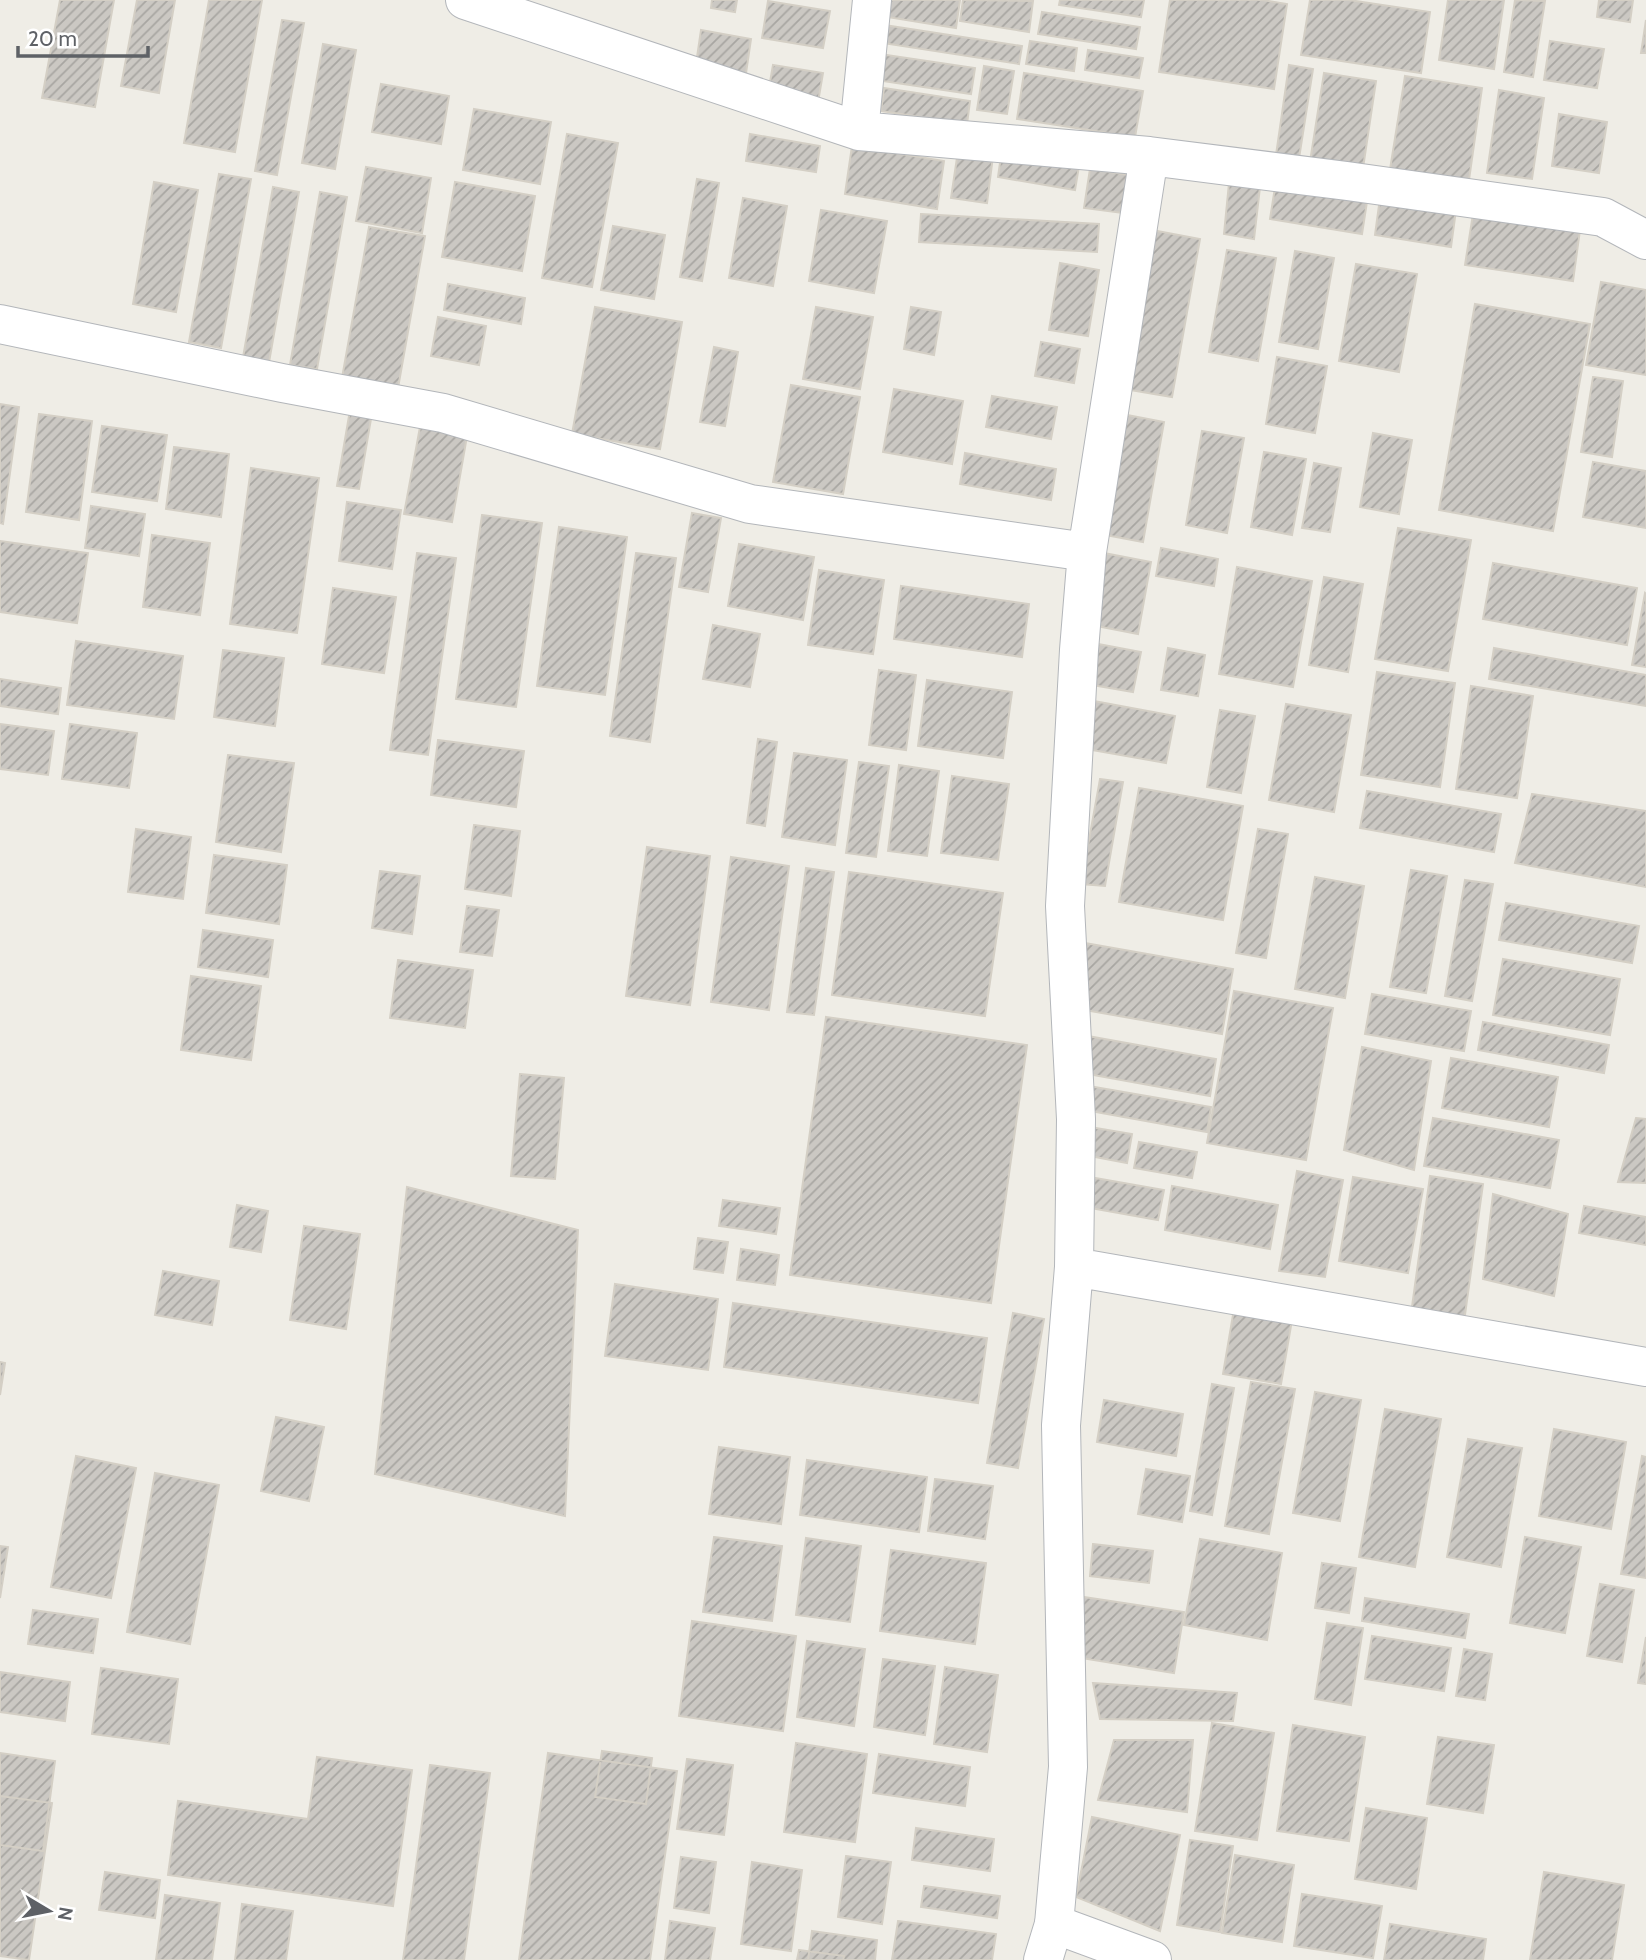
<svg xmlns="http://www.w3.org/2000/svg" width="1646" height="1960" viewBox="0 0 1646 1960" font-family="Cabin,sans-serif">
<style>
.building{fill:url(#building-hatch);stroke:#d4cfc5;stroke-width:2}
.lines{fill:none;stroke-linecap:round;stroke-linejoin:round}
.minor-casing{stroke:#b3b6ba;stroke-width:40}
.tertiary-casing{stroke:#b3b6ba;stroke-width:40}
.minor{stroke:#fff;stroke-width:38}
.tertiary{stroke:#fff;stroke-width:38}
</style>
<defs>
<pattern id="building-hatch" width="6" height="6" patternUnits="userSpaceOnUse" patternTransform="scale(1.75)"><rect width="6" height="6" fill="#cbc8c3"/><path d="M-1 1l2-2M0 6l6-6M5 7l2-2" fill="none" stroke="#a8a6a2"/></pattern>
</defs>
<rect width="100%" height="100%" fill="#efede6"/>
<!-- building -->
<path class="building" d="M60,0H114L95,107L42,98Z
M137,0H175L159,93L121,86Z
M209,0H262L235,152L184,143Z
M712,0H737L735,12L711,8Z
M877,0H960L956,28L875,15Z
M963,0L1033,1L1029,32L960,21Z
M1060,0H1144L1141,17L1059,5Z
M1170,0H1262L1287,4L1274,89L1159,72Z
M1310,0H1349L1430,12L1421,73L1301,55Z
M1448,0H1504L1494,69L1439,60Z
M1515,0L1545,1L1533,77L1504,72Z
M1599,0H1633L1630,22L1597,17Z
M768,1L830,11L823,48L762,38Z
M1042,12L1140,27L1136,49L1038,34Z
M282,20L304,23L277,175L255,171Z
M1646,20V53H1641Z
M878,24L1022,46L1019,64L876,42Z
M701,30L751,39L745,80L695,71Z
M1030,41L1077,48L1074,71L1026,64Z
M1550,41L1604,49L1597,88L1544,80Z
M323,44L356,50L335,169L302,163Z
M1088,50L1143,58L1139,78L1085,70Z
M873,53L975,68L971,94L869,79Z
M773,65L823,73L817,108L767,99Z
M1289,65L1313,69L1298,165L1275,162Z
M984,66L1014,71L1007,114L977,110Z
M1024,73L1143,91L1135,137L1017,119Z
M1324,73L1376,81L1362,175L1309,168Z
M1405,76L1482,88L1467,194L1388,182Z
M381,84L449,96L441,144L372,132Z
M884,88L970,101L967,124L881,111Z
M1499,90L1544,98L1532,179L1487,173Z
M474,109L551,122L540,184L463,170Z
M1559,114L1607,122L1599,173L1552,166Z
M567,134L618,143L592,287L542,278Z
M750,134L820,146L816,172L746,161Z
M852,146L944,161L937,209L845,194Z
M1002,149L1080,160L1075,190L998,177Z
M958,151L993,156L987,203L951,198Z
M366,167L431,178L422,233L356,221Z
M1090,169L1136,176L1130,214L1084,208Z
M219,174L251,179L221,348L189,342Z
M697,179L719,183L702,281L680,277Z
M1276,181L1368,195L1362,234L1270,219Z
M154,182L198,190L176,312L133,304Z
M455,182L535,196L522,271L442,257Z
M1229,183L1260,187L1254,239L1224,234Z
M273,187L299,192L268,368L242,363Z
M320,192L347,197L317,369L290,365Z
M743,198L787,206L773,286L729,278Z
M1380,198L1456,210L1451,247L1375,235Z
M821,210L887,221L874,293L809,281Z
M921,214L1099,224L1097,252L919,242Z
M1473,214L1580,230L1573,281L1465,265Z
M613,226L665,235L654,299L601,290Z
M369,227L425,236L398,388L342,378Z
M1152,230L1200,239L1172,397L1124,389Z
M1227,250L1276,258L1258,361L1209,352Z
M1295,251L1334,258L1318,349L1279,342Z
M1060,263L1099,270L1088,336L1049,330Z
M1356,264L1417,274L1399,372L1339,361Z
M1601,282L1646,290V375L1586,365Z
M448,284L525,298L521,324L444,310Z
M1475,304L1590,324L1553,531L1439,510Z
M595,307L682,322L660,449L572,434Z
M816,307L873,317L860,389L803,379Z
M911,307L941,312L934,355L904,349Z
M438,317L486,326L479,365L431,356Z
M1041,342L1080,349L1074,383L1035,376Z
M714,347L738,352L725,426L700,422Z
M1277,357L1327,366L1315,433L1266,424Z
M1593,377L1623,381L1612,457L1581,452Z
M791,385L860,397L843,494L773,482Z
M894,389L963,401L952,464L883,452Z
M992,396L1057,407L1051,439L986,427Z
M0,404L19,407L3,524L0,523Z
M350,410L372,413L359,489L337,486Z
M39,414L92,421L79,520L26,512Z
M1122,414L1164,422L1143,542L1100,534Z
M102,426L167,435L157,501L92,492Z
M420,427L467,436L452,522L404,514Z
M1202,431L1244,438L1227,533L1186,525Z
M1373,433L1412,440L1399,514L1360,507Z
M174,447L229,454L221,517L166,509Z
M1264,452L1306,459L1292,535L1251,527Z
M965,453L1056,469L1051,500L960,484Z
M1593,462L1646,471V528L1583,517Z
M1314,463L1341,468L1330,532L1302,528Z
M251,468L319,478L297,633L230,624Z
M347,502L401,510L392,569L339,561Z
M91,506L145,514L139,556L85,548Z
M692,513L721,518L708,592L679,587Z
M482,515L542,523L516,707L456,699Z
M559,527L627,537L605,695L537,686Z
M1398,528L1471,540L1448,671L1375,659Z
M152,535L210,543L200,615L143,607Z
M0,541L88,553L77,623L0,612Z
M739,544L814,557L803,620L728,606Z
M1161,548L1218,559L1214,586L1156,576Z
M1099,552L1151,562L1138,634L1086,624Z
M417,553L456,558L428,755L390,750Z
M636,553L676,558L650,742L610,736Z
M1493,563L1637,588L1627,645L1483,619Z
M1237,567L1312,581L1293,687L1219,674Z
M819,570L884,580L873,654L808,645Z
M1324,577L1363,584L1348,672L1309,665Z
M901,586L1029,604L1022,657L894,639Z
M333,588L396,597L384,673L322,664Z
M1645,593L1646,594V667L1632,665Z
M713,625L760,634L750,687L703,679Z
M76,641L183,656L174,719L67,705Z
M1093,643L1141,652L1133,692L1086,684Z
M1168,648L1205,655L1198,696L1161,690Z
M1494,648L1646,675V706L1489,679Z
M223,650L284,658L275,726L214,717Z
M879,670L916,675L906,750L869,745Z
M1377,672L1455,683L1440,787L1361,775Z
M0,679L61,688L58,714L0,706Z
M927,680L1012,692L1003,758L918,746Z
M1471,686L1533,696L1517,798L1456,789Z
M1094,701L1175,716L1166,763L1086,749Z
M1286,704L1351,715L1334,812L1269,800Z
M1220,710L1255,716L1241,793L1207,787Z
M0,724L54,731L48,775L0,769Z
M70,724L137,733L129,788L62,779Z
M758,739L777,742L765,826L747,823Z
M438,740L524,751L516,807L431,795Z
M794,753L847,760L835,845L782,837Z
M228,755L294,763L281,852L216,842Z
M859,762L889,766L876,857L846,853Z
M899,765L939,771L927,856L888,851Z
M952,776L1009,784L998,860L941,853Z
M1100,779L1123,782L1105,886L1081,884Z
M1139,788L1243,806L1223,920L1119,902Z
M1367,791L1501,814L1494,852L1360,828Z
M1532,794L1646,811V887L1515,863Z
M474,825L520,831L511,896L465,889Z
M136,829L191,837L183,899L128,892Z
M1258,829L1288,834L1266,958L1236,953Z
M647,847L710,856L690,1005L626,996Z
M214,855L287,865L279,924L206,913Z
M731,857L789,866L769,1010L711,1002Z
M806,868L834,872L814,1015L787,1012Z
M1411,870L1447,876L1426,993L1390,987Z
M380,871L420,876L412,934L372,928Z
M849,872L1003,893L985,1016L832,995Z
M1315,877L1364,886L1345,998L1295,989Z
M1465,880L1493,884L1472,1001L1445,996Z
M1506,903L1639,926L1632,963L1499,940Z
M467,906L499,910L492,956L460,952Z
M203,930L273,940L268,977L198,967Z
M1085,943L1233,969L1222,1034L1073,1008Z
M1503,959L1620,979L1610,1035L1493,1015Z
M398,960L473,970L465,1028L390,1018Z
M191,976L261,986L251,1060L181,1050Z
M1234,991L1333,1008L1306,1160L1207,1143Z
M1372,994L1471,1011L1464,1051L1365,1034Z
M826,1017L1027,1045L991,1303L790,1275Z
M1483,1022L1609,1045L1604,1073L1478,1050Z
M1088,1036L1216,1059L1210,1096L1082,1073Z
M1362,1047L1431,1061L1414,1170L1344,1150Z
M1451,1058L1558,1077L1549,1127L1442,1108Z
M520,1074L564,1078L555,1179L511,1176Z
M1083,1085L1211,1107L1207,1132L1079,1109Z
M1433,1118L1559,1140L1550,1188L1424,1166Z
M1636,1118L1646,1119V1183L1618,1182Z
M1084,1126L1132,1134L1127,1163L1079,1154Z
M1139,1142L1197,1152L1192,1178L1134,1168Z
M1297,1171L1343,1180L1325,1277L1279,1271Z
M1084,1176L1164,1190L1158,1220L1079,1206Z
M1430,1176L1483,1184L1464,1322L1411,1314Z
M1353,1177L1423,1189L1408,1273L1339,1261Z
M1172,1186L1278,1205L1270,1249L1165,1230Z
M407,1187L578,1230L565,1516L375,1474Z
M1493,1194L1568,1214L1554,1296L1483,1279Z
M723,1200L780,1208L776,1234L719,1226Z
M237,1205L268,1211L261,1252L230,1247Z
M1584,1206L1646,1217V1245L1579,1233Z
M304,1226L360,1234L346,1329L290,1320Z
M698,1238L728,1242L723,1273L694,1269Z
M741,1249L779,1255L775,1285L737,1280Z
M163,1271L219,1281L212,1325L155,1315Z
M615,1284L718,1299L708,1370L605,1356Z
M733,1303L987,1338L978,1403L724,1367Z
M1234,1309L1292,1320L1281,1384L1223,1374Z
M1013,1313L1044,1319L1018,1468L987,1463Z
M0,1362L5,1363L0,1395Z
M1251,1382L1295,1389L1269,1534L1225,1526Z
M1212,1384L1234,1388L1212,1515L1190,1511Z
M1315,1392L1361,1400L1340,1521L1293,1513Z
M1104,1400L1183,1414L1176,1456L1097,1442Z
M1385,1409L1441,1419L1415,1567L1359,1557Z
M276,1417L324,1427L309,1501L261,1491Z
M1554,1429L1626,1442L1611,1529L1539,1516Z
M1468,1439L1522,1448L1501,1567L1447,1557Z
M719,1447L790,1457L781,1524L709,1514Z
M76,1456L136,1468L111,1598L51,1587Z
M1642,1456L1646,1457V1578L1621,1574Z
M807,1460L927,1477L919,1532L800,1515Z
M1146,1469L1190,1476L1182,1522L1138,1514Z
M155,1473L219,1485L190,1644L127,1632Z
M935,1479L993,1486L985,1539L928,1531Z
M714,1537L782,1546L772,1621L703,1612Z
M1525,1537L1581,1547L1565,1633L1510,1623Z
M806,1538L861,1546L850,1622L796,1615Z
M1200,1539L1282,1553L1267,1640L1184,1625Z
M1093,1544L1153,1551L1149,1583L1090,1576Z
M0,1546L8,1547L0,1598Z
M891,1550L986,1563L975,1644L880,1631Z
M1322,1563L1356,1568L1349,1613L1315,1608Z
M1600,1584L1634,1590L1622,1662L1587,1656Z
M1084,1597L1184,1612L1174,1673L1075,1657Z
M1365,1598L1469,1614L1465,1638L1362,1621Z
M33,1610L98,1619L93,1653L28,1644Z
M692,1621L796,1636L783,1731L679,1716Z
M1327,1623L1363,1628L1351,1705L1315,1699Z
M1372,1636L1451,1648L1444,1691L1365,1679Z
M1646,1637V1684L1638,1683Z
M807,1641L865,1649L854,1726L797,1717Z
M1464,1649L1492,1654L1485,1700L1456,1696Z
M883,1659L935,1666L925,1735L874,1727Z
M945,1667L998,1675L987,1752L934,1744Z
M101,1668L178,1679L169,1744L92,1734Z
M0,1672L70,1682L65,1721L0,1712Z
M1093,1683L1237,1693L1233,1721L1100,1719Z
M1212,1723L1274,1733L1257,1840L1195,1831Z
M1293,1725L1365,1737L1349,1841L1277,1831Z
M1438,1737L1494,1745L1483,1813L1427,1804Z
M1114,1740H1193L1187,1812L1098,1800Z
M796,1743L867,1754L855,1842L784,1832Z
M602,1751L652,1758L646,1804L595,1797Z
M0,1753L55,1761L43,1851L0,1845Z
M548,1753L677,1771L650,1960H519Z
M879,1754L970,1767L965,1806L873,1793Z
M317,1757L412,1770L393,1906L168,1875L178,1801L308,1819Z
M687,1759L733,1765L724,1835L677,1829Z
M430,1765L490,1773L464,1960H403Z
M0,1796L52,1803L29,1960L0,1956Z
M1366,1808L1427,1818L1416,1889L1355,1879Z
M1092,1817L1180,1835L1160,1931L1076,1897Z
M916,1828L994,1839L990,1871L912,1860Z
M1190,1840L1233,1846L1220,1932L1177,1925Z
M1235,1855L1294,1865L1282,1942L1222,1933Z
M846,1856L891,1862L882,1924L838,1917Z
M681,1857L716,1862L709,1913L674,1908Z
M752,1862L802,1870L791,1951L741,1944Z
M105,1872L160,1880L155,1918L99,1910Z
M1544,1872L1624,1885L1612,1960H1530Z
M924,1886L1000,1896L997,1918L921,1907Z
M1302,1894L1382,1906L1373,1958L1294,1946Z
M165,1895L220,1903L212,1960H156Z
M242,1904L293,1911L286,1960H235Z
M670,1921L715,1928L710,1960H665Z
M898,1921L996,1934L992,1960H892Z
M1390,1924L1486,1939L1483,1960H1384Z
M812,1931L877,1940L875,1960H808Z
M799,1950L844,1956L843,1960H797Z"/>
<g class="lines">
<defs>
<path id="minor" d="M465,0L859,131
M872,0L859,131L1149,156L1087,552L1079,650L1065,906L1076,1119L1074,1267L1061,1425L1068,1767L1054,1924
M1149,156L1347,181L1603,217L1646,240
M0,324L282,383L443,413L750,504L1087,552
M1074,1267L1646,1367"/>
<path id="tertiary" d="M1043,1960L1054,1924L1152,1960"/>
</defs>
<!-- minor casing -->
<use href="#minor" class="minor-casing"/>
<!-- tertiary casing -->
<use href="#tertiary" class="tertiary-casing"/>
<!-- minor -->
<use href="#minor" class="minor"/>
<!-- tertiary -->
<use href="#tertiary" class="tertiary"/>
</g>
<!-- north arrow -->
<g transform="translate(49 1911) rotate(100)" stroke="#ffffff" stroke-width="5" paint-order="stroke">
<path d="M0-5L12 26L0 18L-12 26Z" fill="#5e6166"/>
<text y="-10" font-size="19" font-weight="bold" text-anchor="middle" fill="#5e6166">N</text>
</g>
<!-- scale -->
<path d="M18 46v10h130v-10" fill="none" stroke="#5e6166" stroke-width="3.5"/>
<text x="28" y="46" font-size="21" fill="#5e6166" stroke="#ffffff" stroke-width="5" paint-order="stroke">20 m</text>
</svg>
